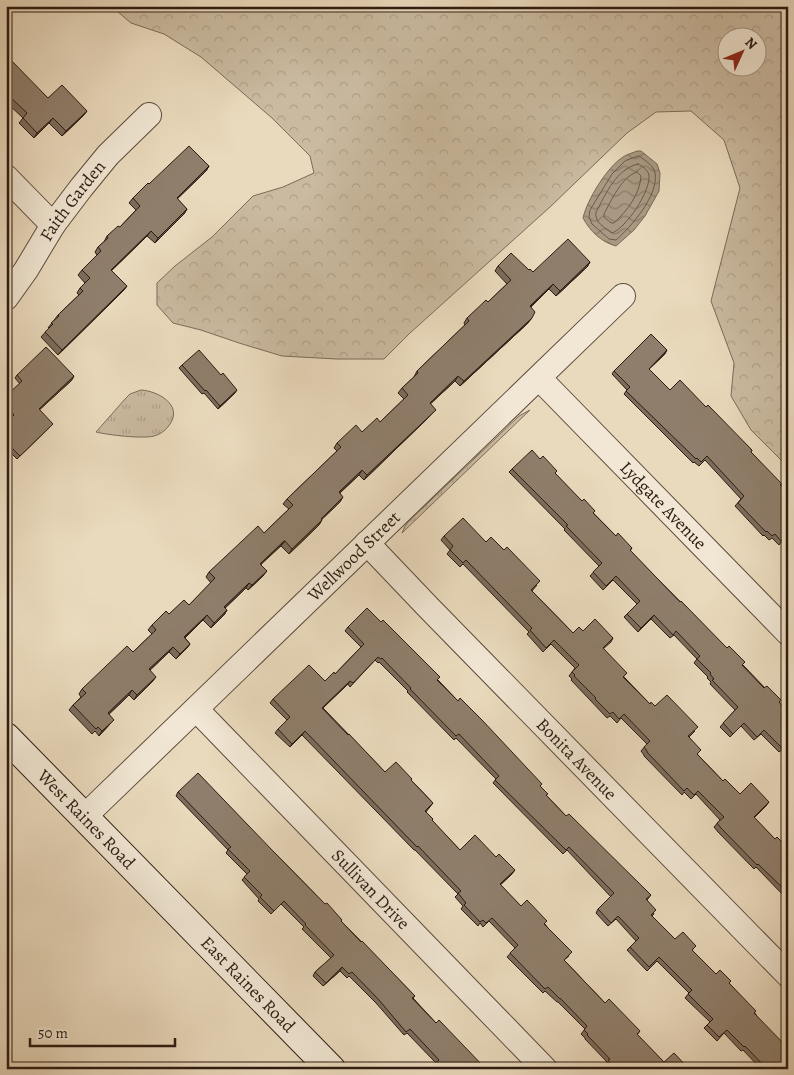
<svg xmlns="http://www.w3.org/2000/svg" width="794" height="1075" viewBox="0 0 794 1075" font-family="Alegreya,serif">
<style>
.grass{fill:url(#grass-tufts);stroke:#7b6a59}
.forest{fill:url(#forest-crowns);stroke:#7b6a59;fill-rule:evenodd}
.water{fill:url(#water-waves);stroke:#776756}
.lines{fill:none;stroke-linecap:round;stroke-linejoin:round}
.shore{stroke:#6a5a4a;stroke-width:1}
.minor-casing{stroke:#5c4b3d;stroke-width:26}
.secondary-casing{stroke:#2c1b12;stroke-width:30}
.minor{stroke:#f1e7d4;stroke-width:24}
.secondary{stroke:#f1e7d4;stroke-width:28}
.wall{fill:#7b6c5c;stroke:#2c1b12}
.shaded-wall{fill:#64584b;stroke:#2c1b12}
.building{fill:#8f7e6b;stroke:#2c1b12}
.labels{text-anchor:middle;stroke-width:4;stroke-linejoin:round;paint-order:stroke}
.street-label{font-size:18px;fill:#2c1b12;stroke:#f1e7d4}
</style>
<defs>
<pattern id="grass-tufts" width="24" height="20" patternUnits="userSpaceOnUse" patternTransform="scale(1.25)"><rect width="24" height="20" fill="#cabaa0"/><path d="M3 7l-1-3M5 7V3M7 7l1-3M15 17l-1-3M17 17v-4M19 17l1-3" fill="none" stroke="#ae9f89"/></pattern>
<pattern id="forest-crowns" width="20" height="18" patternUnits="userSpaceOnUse" patternTransform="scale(1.25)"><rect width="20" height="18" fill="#cabaa0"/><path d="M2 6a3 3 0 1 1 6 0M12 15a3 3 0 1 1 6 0" fill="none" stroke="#ae9f89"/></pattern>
<pattern id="water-waves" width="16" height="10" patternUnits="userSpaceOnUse" patternTransform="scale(1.25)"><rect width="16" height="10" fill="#a99983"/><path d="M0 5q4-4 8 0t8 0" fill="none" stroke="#8a7c6a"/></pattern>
</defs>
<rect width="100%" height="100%" fill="#eadabd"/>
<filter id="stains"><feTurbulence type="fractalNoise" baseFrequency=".004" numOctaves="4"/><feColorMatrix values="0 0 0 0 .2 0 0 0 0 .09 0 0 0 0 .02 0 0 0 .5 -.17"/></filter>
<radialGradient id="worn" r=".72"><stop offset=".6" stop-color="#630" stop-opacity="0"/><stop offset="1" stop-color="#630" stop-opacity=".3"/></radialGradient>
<!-- grass -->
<path class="grass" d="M141,390C158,391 183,405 170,424C166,430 161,434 154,436C143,439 108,435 96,432L126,398L130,394Z
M530,410L402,533L405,526L408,522L519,416Z"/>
<!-- forest -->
<path class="forest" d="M111,6H788V467L751,430L731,396L734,363L711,301L740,188L724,140L691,111L656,112L627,133L550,207L410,333L384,359H337L282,356L239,343L201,330L173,323L157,305V283L175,266L212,237L253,196L283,187L314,173L310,156L272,118L201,57L164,34L131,23ZM726,38H756V68H726Z"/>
<!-- water -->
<path class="water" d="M637,151H641L657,164L660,173L659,191L645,216L634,230L616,246C601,242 590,231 583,218C587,200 607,167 623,157C627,154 633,153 637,151Z"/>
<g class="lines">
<!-- shore -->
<path class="shore" d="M639,156C645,160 654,166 655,173C659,195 631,227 616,240L609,239L592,224L589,217L590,210L612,174L625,161Z
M638,164C642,166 648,170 649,175C651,191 626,228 612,233C605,228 594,222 596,212C606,194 616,169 638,164Z
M637,172L641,176C640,194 627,211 614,223H611L604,217V214C611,201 622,176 637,172Z"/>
<defs>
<g id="minor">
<path d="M6,177L53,225"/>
<path id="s1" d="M6,298L26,270L53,225L81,188L108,155L149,115"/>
<path id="s2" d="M539,378L788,633"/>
<path id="s3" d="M367,543L428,607L788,975"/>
<path id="s4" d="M196,709L545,1069"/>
<path id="s5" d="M85,816L623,296"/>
</g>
<g id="secondary">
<path id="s6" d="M6,737L331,1069"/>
</g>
</defs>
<!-- minor casing -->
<use href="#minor" class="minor-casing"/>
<!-- secondary casing -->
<use href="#secondary" class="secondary-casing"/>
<!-- minor -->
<use href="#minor" class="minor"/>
<!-- secondary -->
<use href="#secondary" class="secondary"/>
</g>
<!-- wall -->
<path class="wall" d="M6,59L48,98L87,111L83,116L62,136L49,123L34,138L19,123L23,118L6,102Z
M209,166L206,171L177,199L187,209L184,214L155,243L147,236L111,271L127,286L123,291L58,355L41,337L49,328H48L58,315L79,295L77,293L80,288L85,283L78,275L82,270L97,255L95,252L98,247L104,242L107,236L120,227L136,210L129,203L133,198L149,184Z
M590,262L587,267L556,296L549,289L531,307L528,323L460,386L455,381L430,404L436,410L432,414L364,480L359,475L340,493V502L322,519L319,525L289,554L281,546H280L261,564L263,576L248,590L246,588L225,608L227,610L224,615L211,628L203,620L185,638L190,644L187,648L176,659L169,652L150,670L153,681L134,700L129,695L109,714L110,724L99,736L95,731L92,734L69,710L73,705L81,697L79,694L82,689L133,652L152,634L148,630L152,625L169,614L189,605L211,583L206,577L209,572L264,533L289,509L283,504L287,499L337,451L334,448L337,443L362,432L380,422L404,399L398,393L402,388L414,377L417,371L465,325L464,323L467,318L488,302L507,284L495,271L498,266L529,270L533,272Z
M665,354L649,369L670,390L706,407L752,450L751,452L788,493V545L783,540L779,545L772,538L769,540L764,535L763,536L735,506L741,499L705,460L699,466L694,462L693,463L624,394L627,390L612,374L614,371Z
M182,365L235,393L218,409L204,393L202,394L179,368Z
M17,375L72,380L39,410L50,427L17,459L6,448V422L12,417L6,412V396L20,384L15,378Z
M512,469L555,474L616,536L632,548L630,551L743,665L788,712V754L783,749L779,752L761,734L754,740L741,726L730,737L720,727L735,710L710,684L711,682L707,678L708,677L694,663L697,659L674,635L670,638L651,619L638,632L624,617L637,604L613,580L603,590L590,576L599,566L564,530L565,529L509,472Z
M444,536L486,542L537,585L532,591L573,633L583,631L613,638L611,642L603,649L624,677L650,704L655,706L695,731L689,737L698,755L723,781L740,794L766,806L754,818L775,839L785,845L788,843V905L784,901L786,898L756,867L754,869L718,832L714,827L720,820L696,794L691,799L684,792L682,795L644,756V755L641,751L647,744L621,718L617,723L610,716L607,718L571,680L572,679L569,676L575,668L551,644L543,652L527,634L529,632L463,564L460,567L447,554L450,550L441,540Z
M348,627L438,680L540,787L546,795L566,816L651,895L647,900L654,914L652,916L675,939L693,949L692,951L716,974L729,983L755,1013L788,1069H761L743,1050L741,1051L724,1033L717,1041L704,1028L710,1022L685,998L689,993L657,961L647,971L627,950L636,941L616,919L608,926L596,913L598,909L611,897L567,850L563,854L493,783L496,779L456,738L454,740L407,692L408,691L379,662L378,663L375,660L350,687L348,684L323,708L385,772L411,780L433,803L426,812L432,821L460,850L512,874L500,885L521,906L545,924L569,956L564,960L605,1003L640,1031L637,1035L664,1062L689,1069H610L606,1064L607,1062L585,1039V1038L581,1034L585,1029L558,1002H557L545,991L543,993L507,957L515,948L489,921L483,927L480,923L478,926L461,909L463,906L455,897L458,894L415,850H414L302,735L290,747L275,733L278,729L287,720L270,703L273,699L325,681L335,674L361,647L345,631Z
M178,792L272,850L325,904L342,920L341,921L415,996L413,998L436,1023L486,1069H438L435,1065L436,1063L407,1033L404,1035L376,1003L349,976L347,978L340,971L323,986L313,976L315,972L331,958L302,929L304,927L281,904L271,914L258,901L259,899L242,880L247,874L226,853L228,850L176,796Z"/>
<!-- shaded-wall -->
<path class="shaded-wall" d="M87,111L83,116L62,136L66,131Z
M53,118L49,123L34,138L37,133Z
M209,166L206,171L173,203L177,198Z
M187,209L184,214L155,243L158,238Z
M151,231L147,236L107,275L111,270Z
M590,262L587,267L556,296L560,291Z
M553,284L549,289L526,311L530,306Z
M127,286L123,291L58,355L62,350Z
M532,318L528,323L460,386L464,381Z
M667,350L665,354L646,372L649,369Z
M74,376L72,380L36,413L39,409Z
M458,376L455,381L426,408L430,403Z
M237,390L235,393L218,409L220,406Z
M436,410L432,414L364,480L367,475Z
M362,470L359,475L335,497L339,492Z
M343,497L340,502L317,524L321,519Z
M322,520L319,525L289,554L292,549Z
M285,541L281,546L257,568L260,564Z
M267,571L263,576L248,590L252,585Z
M249,583L246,588L221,612L224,607Z
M227,610L224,615L211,628L214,623Z
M207,615L203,620L180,642L184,637Z
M654,615L651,619L638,632L641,628Z
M190,644L187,648L176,659L180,654Z
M173,647L169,652L146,674L149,669Z
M156,677L153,681L134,700L137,695Z
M350,681L348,684L319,711L322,708Z
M132,690L129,695L105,718L108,713Z
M114,720L110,724L99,736L102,731Z
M305,731L302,735L290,747L292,744Z
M769,802L766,806L751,821L754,817Z
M515,870L512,874L497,888L500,884Z
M342,967L340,971L323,986Z"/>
<!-- building -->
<path class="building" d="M6,36L12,42L6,47Z
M8,57L48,98L62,85L87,111L66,131L53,118L37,133L23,118L27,113L6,93V59Z
M189,146L209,166L177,198L187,209L158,238L151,231L111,270L127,286L62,350L45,332L53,324L51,323L59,316L58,315L83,291L80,288L90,278L82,270L101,251L98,247L108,238L107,236L118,226L120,227L140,206L133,198L148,183L149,184Z
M568,239L590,262L560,291L553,284L530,306L535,312L532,318L464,381L458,376L430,403L436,410L367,475L362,470L339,492L343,497L321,519L322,520L292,549L285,541H284L260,564L267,571L252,585L249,583L224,607L227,610L214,623L207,615L184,637L190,644L180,654L173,647L149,669L156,677L137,695L132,690L108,713L114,720L102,731L98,727L96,729L73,705L86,693L82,689L127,646L133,652L156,630L152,625L166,611L169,614L184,600L189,605L215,578L209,572L258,526L264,533L293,505L287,499L341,447L337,443L356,425L362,432L377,418L380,422L408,395L402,388L418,373L417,371L469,321L467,318L486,300L488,302L511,280L498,266L511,253L529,270L530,269L533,272Z
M651,334L667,350L649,369L670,390L680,380L706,407L708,405L752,450L751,452L782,484L780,485L788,493V539L786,537L781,541L775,534L772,536L767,531L766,532L738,503L744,496L707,456L701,462L697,458L696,459L626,391L630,387L614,371Z
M46,347L74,376L39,409L53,424L20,456L6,442V422L14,415L6,406V396L22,381L17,375Z
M199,350L221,375L223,373L237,390L220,406L206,390L205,391L182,365Z
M532,450L540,459L543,456L557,471L555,473L582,501L584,499L595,511L593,513L616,536L618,533L632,548L630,550L680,602L681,601L727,648L729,646L745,662L742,665L764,688L767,686L781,700L779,702L788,712V748L785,745L782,748L764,730L757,737L744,723L733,734L723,723L738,707L712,680L714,679L710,674L711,673L697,659L700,656L676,631L673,635L654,615L641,628L627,614L640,601L616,576L606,586L593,572L602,563L566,526L568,525L512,469Z
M463,518L486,542L491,537L504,550L507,547L540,581L531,590L573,633L579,627L583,631L595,619L613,638L603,648L627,673L623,677L650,704L651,702L655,706L667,695L698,727L688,736L701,750L697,754L723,781L725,779L740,794L751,783L769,802L754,817L775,839L777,837L785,845L788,843V893L758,864L757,865L721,828L717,823L724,817L698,791L694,795L687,788L684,791L647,752V751L644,747L650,741L624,714L619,719L613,712L610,714L595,699L596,698L574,676L575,675L572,672L579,665L554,640L546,648L530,630L532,628L466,560L463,563L450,550L453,546L444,536Z
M367,608L381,622L383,620L440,677L437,680L458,701L460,698L482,720L542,784L540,786L548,794L546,795L566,816L569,814L651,895L646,899L656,910L651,915L675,939L683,932L696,946L692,950L716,974L720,970L731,981L729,983L756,1011L754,1013L785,1045L786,1044L788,1046V1069H767L745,1046L744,1047L727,1030L719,1037L707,1025L713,1019L688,994L692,990L659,957L649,967L630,947L639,938L618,916L611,923L598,909L614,893L569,847L566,850L495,780L499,776L459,734L456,736L410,689L411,688L382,658L381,659L378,657L353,683L350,681L322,708L348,735L349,734L385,772L396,762L412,779L411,780L433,803L425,811L433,819L432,820L460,850L475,835L496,857L499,854L515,870L500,884L521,906L527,900L547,921L544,924L572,952L564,960L605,1003L609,999L640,1031L637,1034L664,1062L674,1053L689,1069H616L608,1060L610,1059L587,1035L588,1034L584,1030L587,1026L560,998V999L548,987L545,989L510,953L518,945L492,918L486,923L483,920L480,922L464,905L466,903L458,893L461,891L418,846L417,847L305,731L292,744L278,729L290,717L273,699L309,665L325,681L334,672L335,674L364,644L348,627Z
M198,773L272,850L325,904L327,903L342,920L341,921L361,942L362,941L415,996L412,998L436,1023L439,1020L486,1069H444L437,1062L439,1060L410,1029L406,1032L379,1000L352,972L349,974L342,967L326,983L315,972L334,955L305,925L306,924L284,901L274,911L260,897L262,895L244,877L250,871L228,849L231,847L178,792Z
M6,849L12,854L6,861Z"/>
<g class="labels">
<!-- street labels -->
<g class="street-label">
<text dy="6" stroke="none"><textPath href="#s1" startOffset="118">Faith Garden</textPath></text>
<text dy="6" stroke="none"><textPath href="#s2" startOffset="178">Lydgate Avenue</textPath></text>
<text dy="6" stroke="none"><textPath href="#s5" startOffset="374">Wellwood Street</textPath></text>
<text dy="6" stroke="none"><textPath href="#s3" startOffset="301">Bonita Avenue</textPath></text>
<text dy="6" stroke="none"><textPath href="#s6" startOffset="115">West Raines Road</textPath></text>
<text dy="6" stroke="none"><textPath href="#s4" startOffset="251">Sullivan Drive</textPath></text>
<text dy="6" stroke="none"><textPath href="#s6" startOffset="346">East Raines Road</textPath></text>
</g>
</g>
<!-- margin -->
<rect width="794" height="1075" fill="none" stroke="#eadabd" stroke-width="25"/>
<rect x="8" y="8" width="779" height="1060" fill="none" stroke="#2c1b12" stroke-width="2.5"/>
<rect x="12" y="12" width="769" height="1050" fill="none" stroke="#2c1b12"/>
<!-- north arrow -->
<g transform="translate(742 52) rotate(46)"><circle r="24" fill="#f1e7d4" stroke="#a29586"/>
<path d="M0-4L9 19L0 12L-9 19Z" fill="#8f2418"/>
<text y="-8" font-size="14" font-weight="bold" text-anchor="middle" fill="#2c1b12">N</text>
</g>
<!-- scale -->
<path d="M30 1038v8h145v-8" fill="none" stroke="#2c1b12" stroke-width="2.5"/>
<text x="38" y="1038" font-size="15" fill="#2c1b12" stroke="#f1e7d4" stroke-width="4" paint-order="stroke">50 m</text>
<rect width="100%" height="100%" filter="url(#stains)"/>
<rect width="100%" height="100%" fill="url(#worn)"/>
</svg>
